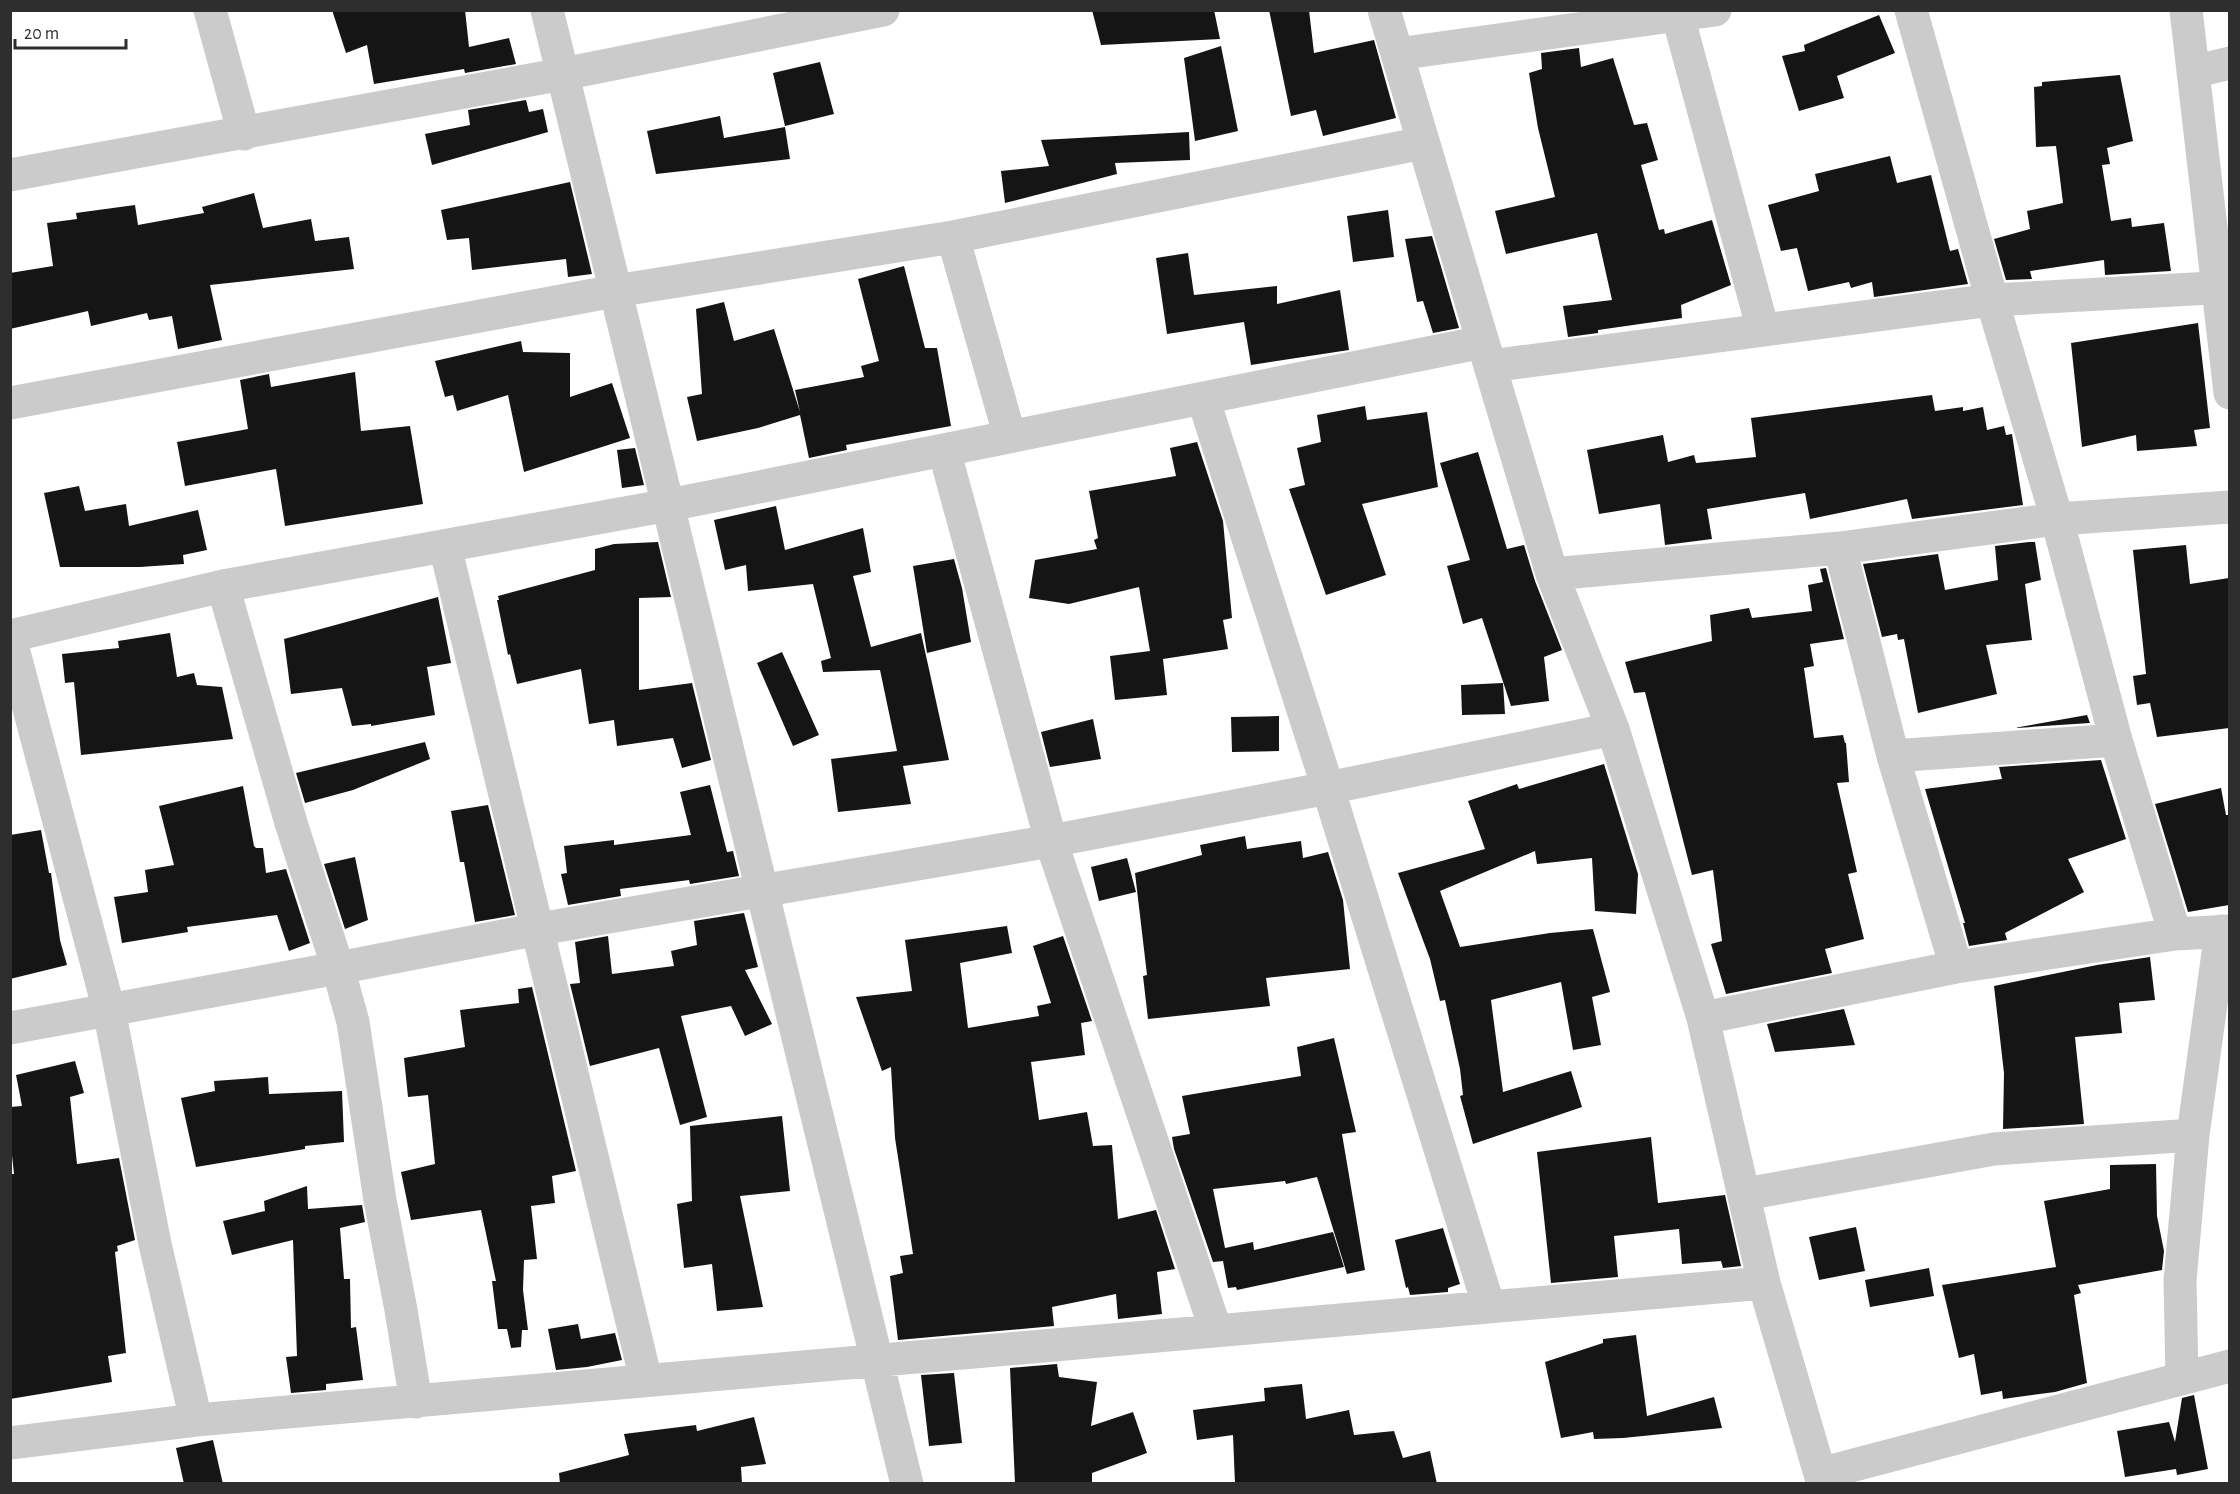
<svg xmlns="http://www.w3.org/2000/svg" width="2240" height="1494" viewBox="0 0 2240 1494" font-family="'Alegreya Sans',sans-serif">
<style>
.building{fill:#151515}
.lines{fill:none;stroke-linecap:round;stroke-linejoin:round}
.minor{stroke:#cbcbcb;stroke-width:33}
</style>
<rect width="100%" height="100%" fill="#fff"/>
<!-- building -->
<path class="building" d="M332,10H465L469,47L509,38L516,64L465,73L464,69L374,84L367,45L346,53Z
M1092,10H1214L1220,39L1101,45Z
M1269,10H1309L1314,53L1374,40L1396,118L1323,136L1316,110L1291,116Z
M1879,15L1895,53L1837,76L1844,98L1799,111L1782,56L1805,51L1804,45Z
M1221,46L1238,131L1195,141L1184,58Z
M1579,48L1581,67L1613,58L1634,125L1647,123L1658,160L1641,165L1659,230L1664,229L1665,234L1712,220L1731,285L1681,305L1682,318L1598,330V333L1568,337L1563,306L1612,300L1597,233L1506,254L1495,211L1555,197L1538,128L1529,73L1542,69L1541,53Z
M820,62L834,114L785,126L773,73Z
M2120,75L2133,141L2107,148L2110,164L2102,165L2111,221L2131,218L2132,227L2164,223L2171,271L2105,275L2104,260L2030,271L2032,279L2006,280L1994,239L2030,229L2027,211L2063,203L2056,146L2036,147L2034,87L2042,86V82Z
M526,100L529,112L543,109L548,132L432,165L425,134L470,125L468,110Z
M720,116L724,138L785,127L790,159L656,174L647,131Z
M1189,132L1190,160L1115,163L1117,174L1005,203L1001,171L1049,166L1041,140Z
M1890,156L1897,183L1931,175L1950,251L1958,249L1968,284L1874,297L1872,282L1851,288L1849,282L1808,291L1797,248L1781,251L1768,205L1819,191L1815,174Z
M570,182L592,274L568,277L566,259L472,270L469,238L447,240L441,210Z
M254,193L263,228L311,219L315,241L349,237L354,269L210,285L222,340L178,349L172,316L149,320L147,313L91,326L88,311L10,329V273L53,266L47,223L77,219L76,213L135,205L138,225L204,213L202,207Z
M1388,210L1394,257L1353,262L1347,216Z
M1432,236L1459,328L1433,333L1423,301L1417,302L1405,239Z
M1188,253L1194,295L1277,286V304L1340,290L1349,350L1251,365L1244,322L1167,334L1156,258Z
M904,266L925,348H937L951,426L846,445L847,450L809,458L800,415L758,428L697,441L687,397L702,394L696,309L724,302L734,341L774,329L800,412L795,390L864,377L861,366L879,361L858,279Z
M2198,323L2210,428L2194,430L2197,446L2137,451L2136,435L2082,447L2071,343Z
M521,341L523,352L570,353V397L612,383L630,438L524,472L508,395L457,411L453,395L445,397L435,361Z
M355,372L361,431L410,426L423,504L285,526L276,469L185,486L177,442L248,429L240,380L269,374L271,387Z
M1932,395L1935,411L1963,407V411L1983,407L1987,430L2004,426L2006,435L2012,434L2023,505L1912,519L1907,499L1810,519L1805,493L1707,509L1712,539L1665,545L1660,504L1599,514L1587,450L1663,435L1668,462L1694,455L1696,463L1756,457L1751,418Z
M1365,406L1367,420L1427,412L1438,487L1362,504L1386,575L1326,595L1289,489L1305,485L1297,448L1321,442L1317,415Z
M1197,442L1223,521L1232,618L1223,620L1228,649L1163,659L1167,695L1115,700L1110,656L1150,651L1139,587L1069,604L1029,598L1035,560L1097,549L1094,540L1098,538L1089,491L1176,476L1170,448Z
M635,448L644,485L622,488L617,450Z
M1478,452L1507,549L1524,545L1535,581L1562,650L1544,657L1549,701L1511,706L1482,618L1463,624L1447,566L1470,560L1440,463Z
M79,486L85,511L126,504L129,526L198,510L207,550L183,555L184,564L140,567H60L44,493Z
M776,506L785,550L863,528L871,572L853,576L871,647L921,633L949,760L903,766L911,804L838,812L831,759L897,751L880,670L823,672L821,661L831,658L813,584L748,591L746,565L725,570L714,520Z
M658,542L671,597L639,598V690L692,683L711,760L682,768L673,738L617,746L614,720L589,724L581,669L517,684L510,654L508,655L497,600H499L498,596L595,570V549L614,544Z
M2029,542H2035L2041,580L2025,584L2032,640L1986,645L1997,694L1918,713L1904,639L1898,640L1897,634L1882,637L1863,564L1938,554L1945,590L1998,580L1995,546Z
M2186,545L2190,584L2229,578V728L2157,737L2150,703L2137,705L2133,676L2146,674L2133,550Z
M954,559L962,588L971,642L927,653L913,566Z
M1826,568L1844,639L1810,644L1814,666L1804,668L1814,738L1843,735L1845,743H1846L1849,782L1837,783L1857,872L1848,874L1864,939L1825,949L1832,973L1726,994L1711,944L1722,941L1713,870L1692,875L1645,692L1634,693L1625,662L1712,641L1710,615L1749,608L1752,618L1812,611L1808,585L1823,582L1820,569Z
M438,597L451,663L427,667L435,715L371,726V724L352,726L342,688L291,694L284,639Z
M170,633L177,677L194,673L197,685L222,687L233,739L81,755L74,682L65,683L62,654L119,648L118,641Z
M782,652L819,735L793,746L757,663Z
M1503,683L1505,714L1462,715L1461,685Z
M2087,715L2090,723L2014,728Z
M1279,716V751L1232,752L1231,717Z
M1093,719L1101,759L1050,767L1041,732Z
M425,742L430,759L353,790L305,803L296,773Z
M2101,760L2126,839L2068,859L2084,892L2005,933L2007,940L1969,946L1963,923H1965L1925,789L2002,779L1999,767Z
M1604,764L1638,874L1636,914L1595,911L1592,858L1537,864L1535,851L1440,891L1460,947L1550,933L1593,929L1610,992L1592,997L1601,1045L1573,1050L1561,982L1491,1000L1503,1092L1571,1071L1582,1107L1473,1144L1460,1096L1463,1095L1460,1069L1445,1000L1440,1001L1430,959L1398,873L1485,849L1468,801L1517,784L1519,789Z
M710,785L727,852L733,851L739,876L690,884L689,880L620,889L621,896L568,905L561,874L567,873L564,846L614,840V845L691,835L680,792Z
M243,786L254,846L256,848H263L266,873L286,869L310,943L289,951L277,915L187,927L188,932L122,943L114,897L148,892L145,870L174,865L159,806Z
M2221,788L2226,815H2229V905L2188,912L2155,804Z
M488,805L515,915L475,922L464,862H460L451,811Z
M41,830L49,873H51L60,940L67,965L10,979V835Z
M1245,836L1247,849L1301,841L1303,858L1328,852L1343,900L1350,969L1266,978L1270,1006L1148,1019L1143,976L1147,975L1135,873L1202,855L1200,845Z
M355,857L368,920L345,929L324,864Z
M1127,858L1136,892L1099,901L1091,867Z
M744,913L758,967L745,970L772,1024L745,1036L731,1006L681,1016L707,1117L680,1125L659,1048L590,1066L570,984L580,983L575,942L608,936L612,974L674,966L671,951L697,945L694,921Z
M1007,926L1012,953L960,963L968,1028L1039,1016L1037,1006L1051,1003L1033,946L1063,936L1092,1021L1081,1023L1085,1055L1031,1062L1039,1120L1087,1112L1093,1146L1112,1145L1118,1219L1156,1210L1175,1269L1157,1272L1162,1314L1118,1319L1116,1294L1052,1307L1054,1326L898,1340L890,1276L903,1273L900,1256L913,1254L895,1138L891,1067L882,1071L856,997L912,991L905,940Z
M2150,957L2155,1000L2119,1003L2122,1033L2075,1037L2084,1124L2003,1129L2004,1073L1994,986L2097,965Z
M532,987L576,1171L552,1176L555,1203L531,1206L537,1259L524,1260L523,1290L528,1330H522L521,1347L511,1348L507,1329H498L492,1281H496L481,1210L411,1220L401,1172L435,1164L428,1095L408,1097L404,1058L465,1047L460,1010L519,1003L518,989Z
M1844,1009L1855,1045L1775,1052L1767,1024Z
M1334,1038L1356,1132L1342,1134L1365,1270L1347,1274L1317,1177L1286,1184L1285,1181L1213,1189L1225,1248L1253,1242L1254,1250L1333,1232L1344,1267L1237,1290L1236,1287L1228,1288L1223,1261L1213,1262L1174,1149L1172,1137L1190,1134L1182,1096L1301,1076L1297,1047Z
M75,1061L84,1093L70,1097L77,1164L119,1158L135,1240L117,1246L118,1251L115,1252L126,1353L108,1356L112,1382L10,1399V1174H14L10,1137V1107L22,1106L16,1075Z
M268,1077L269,1094L342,1091L344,1142L305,1146V1149L196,1167L181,1098L215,1091L214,1081Z
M782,1116L790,1191L740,1196L763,1307L717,1311L712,1264L684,1268L677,1204L692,1201L690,1126Z
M1651,1137L1658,1203L1725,1195L1741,1266L1723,1268L1721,1261L1682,1264L1679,1229L1614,1236L1618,1277L1551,1283L1537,1152Z
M2156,1164L2157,1216L2164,1251L2162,1270L2078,1285L2081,1293L2074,1295L2087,1383L2055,1392L2003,1399L2002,1391L1981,1395L1974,1354L1959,1358L1942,1285L2056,1267L2044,1201L2110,1189V1165Z
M307,1186L308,1209L362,1205L365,1222L340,1228L344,1279H350L351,1328L356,1327L363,1380L326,1384V1390L291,1393L286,1357L297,1356L293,1240L232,1255L223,1221L265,1211L264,1201Z
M1856,1227L1865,1271L1819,1280L1809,1237Z
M1443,1228L1460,1284L1448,1288V1292L1410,1295L1408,1287L1406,1288L1395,1240Z
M1929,1268L1934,1296L1870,1307L1865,1280Z
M578,1324L581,1339L615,1333L622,1360L587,1367L556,1370L548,1329Z
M1636,1335L1647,1416L1714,1397L1722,1428L1623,1438L1594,1439L1593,1432L1561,1438L1545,1362L1603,1343V1339Z
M1057,1364L1059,1377L1097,1382L1091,1426L1133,1412L1147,1453L1092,1473V1484H1015L1010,1368Z
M954,1373L962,1443L929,1446L921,1375Z
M1302,1384L1306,1419L1349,1410L1354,1435L1394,1431L1403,1458L1430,1451L1437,1484H1235L1233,1435L1197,1440L1193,1410L1265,1401L1264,1388Z
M2194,1395L2208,1469L2177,1475L2176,1469L2125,1477L2117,1431L2169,1422L2175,1442L2182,1398Z
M754,1417L766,1464L741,1467L742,1484H560L559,1473L629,1455L624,1434L696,1425L697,1431Z
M213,1440L223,1484H184L176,1448Z"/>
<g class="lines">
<!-- minor -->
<path class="minor" d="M210,10L244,134
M547,10L907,1484
M1384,10L1552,574L1613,729L1703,1018L1764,1283L1823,1484
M1911,10L1992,300L2057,519L2116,740L2175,934
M2186,10L2230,393
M1678,16L1763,330
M1397,54L1715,10
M2193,72L2230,63
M10,175L563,74L883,10
M953,237L1010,437
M1490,366L1992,300L2230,287
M1203,398L1328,788L1489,1307
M10,403L615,291L953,237L1423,143
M944,450L1051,841L1216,1331
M445,546L646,1380
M1840,548L1893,756L1956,967
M1552,574L1840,548L2057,519L2230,507
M223,586L291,823L338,968L353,1022L380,1200L401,1310L416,1402
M10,636L223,586L669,505L1483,342
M10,637L109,1010L155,1244L196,1420
M1893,756L2116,740
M1703,1018L1956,967L2175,934L2230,931
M10,1028L338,968L539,929L1051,841L1328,788L1613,729
M1745,1194L1994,1149L2193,1135
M2182,1379L2180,1280L2193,1135L2221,931
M10,1443L196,1420L1764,1283
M1820,1474L2230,1366"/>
</g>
<!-- border -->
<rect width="2240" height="1494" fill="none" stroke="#2e2e2e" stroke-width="24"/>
<!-- scale -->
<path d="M15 39v9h111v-9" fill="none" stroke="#2e2e2e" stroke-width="3"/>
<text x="24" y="39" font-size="18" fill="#2e2e2e" stroke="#ffffff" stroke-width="4.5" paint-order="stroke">20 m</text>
</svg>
